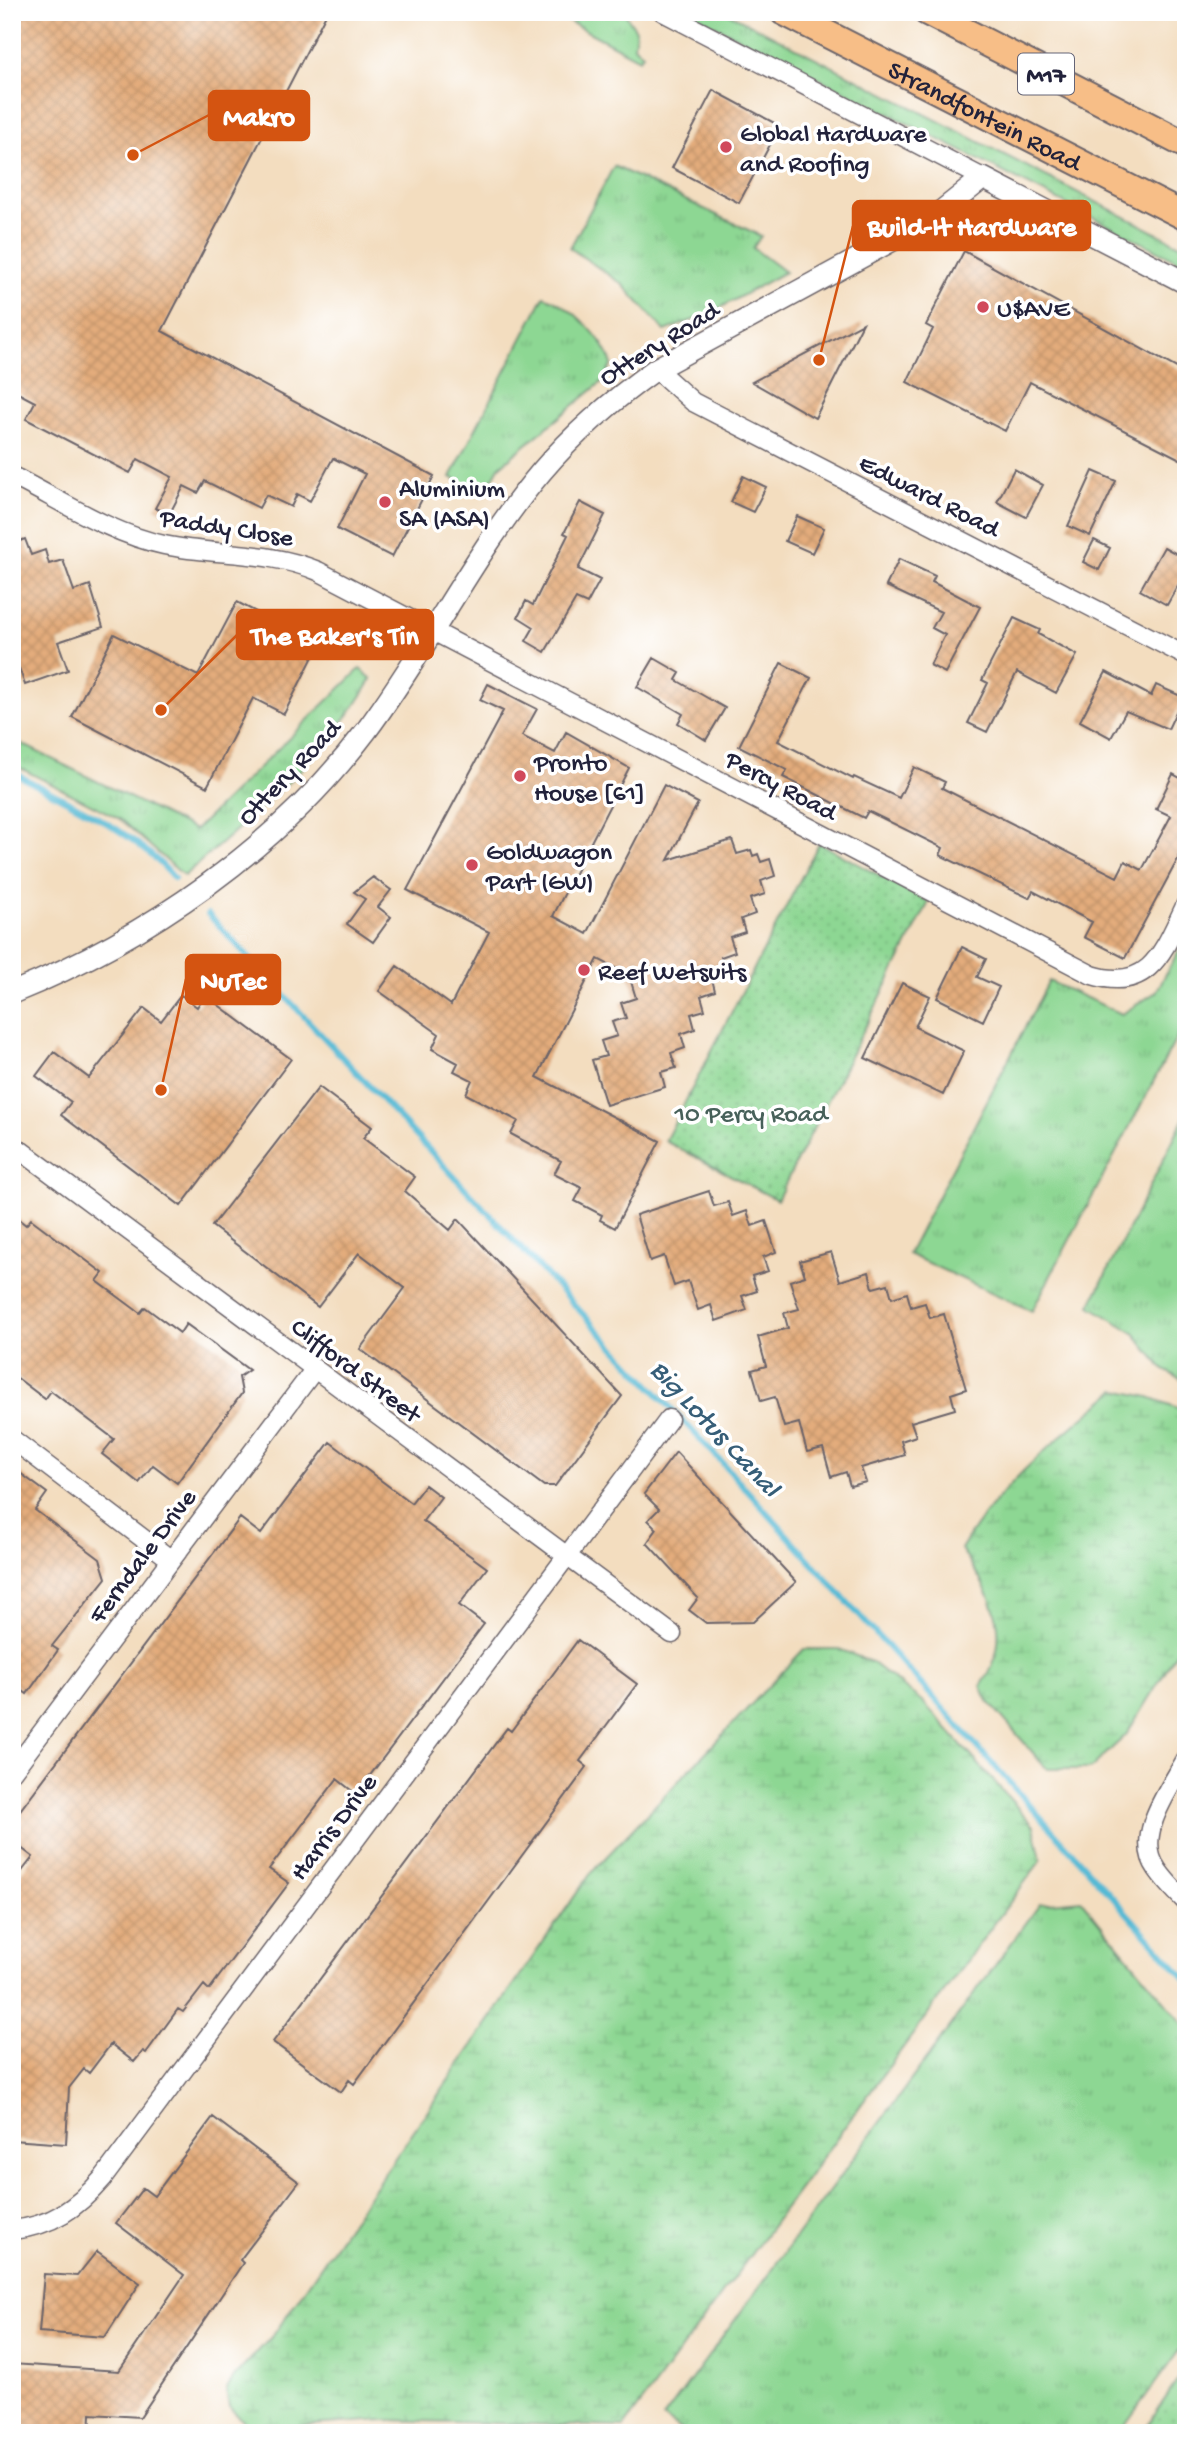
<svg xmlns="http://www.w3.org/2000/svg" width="1198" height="2445" viewBox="0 0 1198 2445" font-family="'Gochi Hand',sans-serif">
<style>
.grass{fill:url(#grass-tufts);stroke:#587c67;stroke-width:2}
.wetland{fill:url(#wetland-marsh);stroke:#587c67;stroke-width:2}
.park{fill:url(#park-dots);stroke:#587c67;stroke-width:2}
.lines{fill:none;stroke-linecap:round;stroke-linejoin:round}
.stream{stroke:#55b9d4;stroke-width:6}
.building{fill:url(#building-cross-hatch)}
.minor-casing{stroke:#6b6369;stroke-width:21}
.tertiary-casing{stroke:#6b6369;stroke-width:24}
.primary-casing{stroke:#6b6369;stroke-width:30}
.minor{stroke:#fff;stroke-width:18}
.tertiary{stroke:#fff;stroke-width:21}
.primary{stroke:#f7be87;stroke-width:26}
.poi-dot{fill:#d1495b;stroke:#fff;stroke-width:2.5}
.labels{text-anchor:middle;stroke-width:7;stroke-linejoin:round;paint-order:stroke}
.shield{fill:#fff;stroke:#646476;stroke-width:2}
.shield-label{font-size:24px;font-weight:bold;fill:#22223b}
.street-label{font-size:26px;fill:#22223b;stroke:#fff}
.poi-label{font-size:26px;fill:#22223b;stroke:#fff;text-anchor:start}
.park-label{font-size:26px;fill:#47615a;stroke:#fff}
.water-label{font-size:28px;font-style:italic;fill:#365e78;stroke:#fff}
.leader{fill:none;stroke:#d45411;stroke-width:2.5}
.callout-dot{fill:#d45411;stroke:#fff;stroke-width:2.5}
.callout{fill:#d45411;stroke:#d45411;stroke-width:2.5}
.callout-label{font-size:28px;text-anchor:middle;font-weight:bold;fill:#fff}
</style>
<defs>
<pattern id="grass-tufts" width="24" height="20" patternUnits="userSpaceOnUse" patternTransform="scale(1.75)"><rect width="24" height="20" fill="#8dd793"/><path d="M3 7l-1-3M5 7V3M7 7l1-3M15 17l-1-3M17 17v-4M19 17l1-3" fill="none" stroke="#79b880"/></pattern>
<pattern id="wetland-marsh" width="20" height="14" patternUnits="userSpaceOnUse" patternTransform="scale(1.75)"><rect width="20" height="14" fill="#8dd793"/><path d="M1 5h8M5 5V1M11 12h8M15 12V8" fill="none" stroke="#79b880"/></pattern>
<pattern id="park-dots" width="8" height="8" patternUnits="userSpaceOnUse" patternTransform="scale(1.75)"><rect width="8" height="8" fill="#8dd793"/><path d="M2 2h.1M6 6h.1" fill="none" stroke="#79b880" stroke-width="1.8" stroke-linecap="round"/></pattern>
<pattern id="building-cross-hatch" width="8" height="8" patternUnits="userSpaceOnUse" patternTransform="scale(1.75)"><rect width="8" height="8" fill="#e3ac7b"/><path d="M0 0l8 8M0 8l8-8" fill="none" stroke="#c2946b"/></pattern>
</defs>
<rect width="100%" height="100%" fill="#fff"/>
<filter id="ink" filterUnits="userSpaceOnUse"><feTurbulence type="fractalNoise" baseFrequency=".0143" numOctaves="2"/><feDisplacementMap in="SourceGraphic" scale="14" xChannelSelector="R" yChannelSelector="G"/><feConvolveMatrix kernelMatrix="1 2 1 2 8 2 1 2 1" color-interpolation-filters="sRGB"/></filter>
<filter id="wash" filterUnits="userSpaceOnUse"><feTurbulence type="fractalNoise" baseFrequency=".00686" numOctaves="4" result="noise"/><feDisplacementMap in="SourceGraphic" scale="28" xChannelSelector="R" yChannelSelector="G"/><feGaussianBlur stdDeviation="1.57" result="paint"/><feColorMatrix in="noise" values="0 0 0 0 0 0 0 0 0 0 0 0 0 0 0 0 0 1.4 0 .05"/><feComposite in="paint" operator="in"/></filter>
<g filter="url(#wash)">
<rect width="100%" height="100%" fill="#f3ddbf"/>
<!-- grass -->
<path class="grass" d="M551,12H624L636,30L634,46L643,54L639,59Z
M688,12H726L1186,248V265Z
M614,166L761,236L753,248L785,272L709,314L665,331L622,284L570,248Z
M544,296C571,305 604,338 612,364L603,381L499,467L484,495L451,477Z
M360,669L372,679C328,755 250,818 184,876L120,819L12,764V739L195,830Z
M1186,937V1020L1032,1311L908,1254L1049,981L1122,1014L1156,992Z
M1186,1114V1382L1164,1370L1134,1333L1090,1306Z
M1081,1900L1186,2027V2341L1119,2433H686L663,2418L1040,1904Z"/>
<!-- wetland -->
<path class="wetland" d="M1116,1390L1149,1397L1186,1411V1637L1126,1735L1090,1769H1047L988,1701L981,1686C1017,1634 991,1595 961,1549C999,1484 1059,1438 1116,1390Z
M804,1649H839L871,1662L923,1702L1034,1826L1041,1860L624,2427L385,2420L251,2429L229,2407L226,2391L234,2377L274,2334L590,1874Z"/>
<!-- park -->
<path class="park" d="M819,843L929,902L777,1200L665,1141Z
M1186,2368V2433H1142Z"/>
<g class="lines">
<!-- stream -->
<path class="stream" d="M12,772C67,802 133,829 174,878
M208,914L717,1457L1186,1979"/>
</g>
<g id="blocks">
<!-- building -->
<path class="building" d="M12,12H327L162,331L434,476L392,557L337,529L365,474L333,458L310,501L297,494L291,507L266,495L259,508L205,481L198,493L184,486L169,515L155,508L172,477L138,459L130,473L26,419L35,402L12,390Z
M713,90L780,126L739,203L672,168Z
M964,251L1186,373V462L1030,382L1005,431L907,382L933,329L926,325Z
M863,323L815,418L752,382Z
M1014,469L1043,485L1026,517L997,502Z
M1093,471L1116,481L1090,536L1068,526Z
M743,476L766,487L753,512L731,502Z
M580,502L605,515L578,569L600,580L587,604L576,599L545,652L526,641L534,627L518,617L526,601L533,605L568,535L564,533Z
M797,516L824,528L812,553L785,541Z
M25,539L31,555L45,550L49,564L63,560L74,591L90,585L103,627L58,642L68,670L25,685L19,668L12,670V544Z
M1094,540L1110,548L1099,570L1083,562Z
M1164,547L1186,559V571L1167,605L1140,590Z
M899,559L935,576L932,582L980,607L945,673L930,665L945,635L932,628L941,612L886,586Z
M237,602L319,645L284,714L253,698L207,787L72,717L114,634L198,676Z
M1014,618L1040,630L1038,634L1077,655L1056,693L1017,672L987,732L968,723L988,683L982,680Z
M654,658L680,673L676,680L725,708L706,740L678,723L683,714L637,687Z
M781,663L811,678L778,741L853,779L854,777L899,798L914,767L945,782L942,788L1117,877L1125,861L1142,870L1171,816L1156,809L1173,774L1186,781V844L1125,958L1084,937L1092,922L1033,891L1029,898L940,855L943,848L868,811L864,818L838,805L783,777L787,770L739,746Z
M1106,672L1151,696L1156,685L1183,697L1168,729L1126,711L1111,738L1080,721Z
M488,684L537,709L522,736L555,753L566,732L629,768L553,916L587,934L664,785L698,803L668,860L732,840L737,854L751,850L753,856L758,854L761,862L770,859L775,876L761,881L765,894L750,899L755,914L741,919L745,932L730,937L735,952L721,957L725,971L711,975L715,991L701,996L705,1010L691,1014L695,1029L681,1034L685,1048L671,1053L676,1068L661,1072L665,1087L606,1105L592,1060L606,1056L601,1041L617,1036L612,1022L626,1018L621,1003L636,998L629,975L598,959L537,1077L660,1141L615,1228L600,1220L602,1215L575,1201L582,1188L554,1174L561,1161L511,1134L518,1121L466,1094L472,1080L454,1071L458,1063L432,1049L439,1034L379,991L397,966L451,1005L489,932L407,890L503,711L480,700Z
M373,877L391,890L378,907L391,917L373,942L347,924L365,899L354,892Z
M962,947L986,959L977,977L999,987L983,1021L937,998Z
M902,983L930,996L915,1027L964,1051L943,1095L865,1058Z
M181,995L197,1007L205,995L291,1059L181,1206L61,1115L71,1102L36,1076L54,1052L89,1078L144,1008L161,1021Z
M319,1087L372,1127L363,1138L415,1177L405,1191L450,1230L458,1219L622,1396L555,1486H544L360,1349L405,1288L359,1253L318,1307L212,1226Z
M709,1191L714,1206L728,1202L733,1216L747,1211L752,1226L766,1221L776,1252L763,1257L768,1271L752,1276L757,1291L742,1296L747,1310L716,1321L711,1305L698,1310L688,1281L674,1286L664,1256L650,1261L636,1215Z
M12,1214L26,1225L31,1219L103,1273L97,1281L140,1313L145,1307L180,1333L186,1324L249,1370L239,1377L242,1393L177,1483L153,1465L139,1483L102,1454L114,1439L51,1391L45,1399L12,1374Z
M831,1252L840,1281L869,1272L873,1288L888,1284L892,1298L907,1293L911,1307L925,1303L930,1318L944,1314L966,1389L951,1394L955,1409L911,1422L916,1436L901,1441L905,1455L861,1468L866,1482L850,1486L846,1472L831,1477L823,1448L807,1452L799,1423L784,1427L775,1397L761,1401L752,1370L766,1366L758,1337L788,1328L784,1313L799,1309L790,1281L805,1276L800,1261Z
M330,1442L411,1503L425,1485L441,1497L423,1521L487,1568L459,1605L484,1624L356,1794L337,1779L269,1869L289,1883L209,1990L204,1985L183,2012L178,2009L146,2053L143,2051L134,2062L111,2044L89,2073L84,2069L69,2088L66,2144L12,2140V1884L33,1857L12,1841V1821L240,1518L261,1534Z
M676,1452L796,1582L753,1622L706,1623L689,1610L698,1598L647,1543L657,1529L648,1520L659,1509L644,1494Z
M12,1467L47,1493L35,1510L100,1559L106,1578L52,1646L58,1650L27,1694L12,1683Z
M578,1640L637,1684L580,1761L587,1767L354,2084L349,2080L341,2092L273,2042L507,1728L511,1731Z
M213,2117L299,2182L240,2260L243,2263L140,2417L91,2414L90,2433H12V2364L119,2371L184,2275L116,2223L143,2188L154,2196Z
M97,2251L140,2283L105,2337L39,2332L44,2274L77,2276Z"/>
</g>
</g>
<g filter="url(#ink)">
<use href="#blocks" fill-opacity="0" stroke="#6b6369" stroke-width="2"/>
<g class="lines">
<defs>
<path id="minor" d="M663,12L983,178
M656,369L693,402L1186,656
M12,476C60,500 111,534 164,545C216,556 268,550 318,571L1092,975C1151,993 1164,949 1186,904
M12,1144L672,1634
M12,1439L170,1559
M1186,1759C1170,1789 1133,1836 1157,1869C1165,1881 1176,1892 1186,1902
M12,1772L314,1370
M12,2230C52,2226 77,2208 103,2178L669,1419"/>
<path id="tertiary" d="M12,993C147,938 278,848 366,731C428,648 476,549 542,471C576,431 614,399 656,369L933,218L983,178L1186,283"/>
<g id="primary">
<path id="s1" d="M784,12L1186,217"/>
<path d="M927,12L1186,145"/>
</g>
</defs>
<!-- minor casing -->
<use href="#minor" class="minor-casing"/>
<!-- tertiary casing -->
<use href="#tertiary" class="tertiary-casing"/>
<!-- primary casing -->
<use href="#primary" class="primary-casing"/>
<!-- minor -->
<use href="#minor" class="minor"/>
<!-- tertiary -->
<use href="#tertiary" class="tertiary"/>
<!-- primary -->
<use href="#primary" class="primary"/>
</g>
</g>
<!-- markers -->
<g class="poi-dot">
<circle cx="726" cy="147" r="7"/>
<circle cx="983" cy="307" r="7"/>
<circle cx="385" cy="502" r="7"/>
<circle cx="520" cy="776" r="7"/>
<circle cx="472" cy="865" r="7"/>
<circle cx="584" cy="970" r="7"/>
</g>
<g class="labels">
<!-- shield labels -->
<rect class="shield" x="1018" y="53.5" width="56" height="41" rx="5"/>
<g class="shield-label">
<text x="1046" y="82">M17</text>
</g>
<!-- street labels -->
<g class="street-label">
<text dy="9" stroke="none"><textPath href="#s1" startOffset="226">Strandfontein Road</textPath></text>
<text transform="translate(658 342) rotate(-32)" y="9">Ottery Road</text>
<text transform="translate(930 494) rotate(27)" y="9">Edward Road</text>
<text transform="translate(227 526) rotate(9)" y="9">Paddy Close</text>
<text transform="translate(288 771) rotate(-46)" y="9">Ottery Road</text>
<text transform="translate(782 784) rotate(28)" y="9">Percy Road</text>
<text transform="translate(357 1369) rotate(37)" y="9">Clifford Street</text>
<text transform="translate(141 1555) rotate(-53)" y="9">Ferndale Drive</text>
<text transform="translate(332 1826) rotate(-53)" y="9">Harris Drive</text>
</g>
<!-- poi labels -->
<g class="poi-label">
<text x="740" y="141">Global Hardware<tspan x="740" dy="30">and Roofing</tspan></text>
<text x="997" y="316">U$AVE</text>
<text x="399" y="496">Aluminium<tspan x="399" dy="30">SA (ASA)</tspan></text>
<text x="534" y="770">Pronto<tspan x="534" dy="30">House [61]</tspan></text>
<text x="486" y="859">Goldwagon<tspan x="486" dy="30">Part (GW)</tspan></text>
<text x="598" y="979">Reef Wetsuits</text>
</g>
<!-- park labels -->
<g class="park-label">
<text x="751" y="1121">10 Percy Road</text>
</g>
<!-- water labels -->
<g class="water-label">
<text transform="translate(717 1427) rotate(47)" y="10">Big Lotus Canal</text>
</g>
</g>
<!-- callouts -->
<path class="leader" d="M133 155L209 115M819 360L853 226M161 710L237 635M161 1090L186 979"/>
<g class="callout-dot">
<circle cx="133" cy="155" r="7"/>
<circle cx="819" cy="360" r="7"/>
<circle cx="161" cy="710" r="7"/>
<circle cx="161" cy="1090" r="7"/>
</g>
<g class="callout">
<rect x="209" y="91" width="100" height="49" rx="7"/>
<rect x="853" y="201" width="237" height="49" rx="7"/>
<rect x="237" y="610" width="196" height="49" rx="7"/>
<rect x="186" y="955" width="94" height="49" rx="7"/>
</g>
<g class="callout-label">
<text x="259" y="125">Makro</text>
<text x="972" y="235">Build-It Hardware</text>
<text x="335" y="644">The Baker's Tin</text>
<text x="233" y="989">NuTec</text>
</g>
<!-- margin -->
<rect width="1198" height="2445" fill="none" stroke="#fff" stroke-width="42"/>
</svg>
